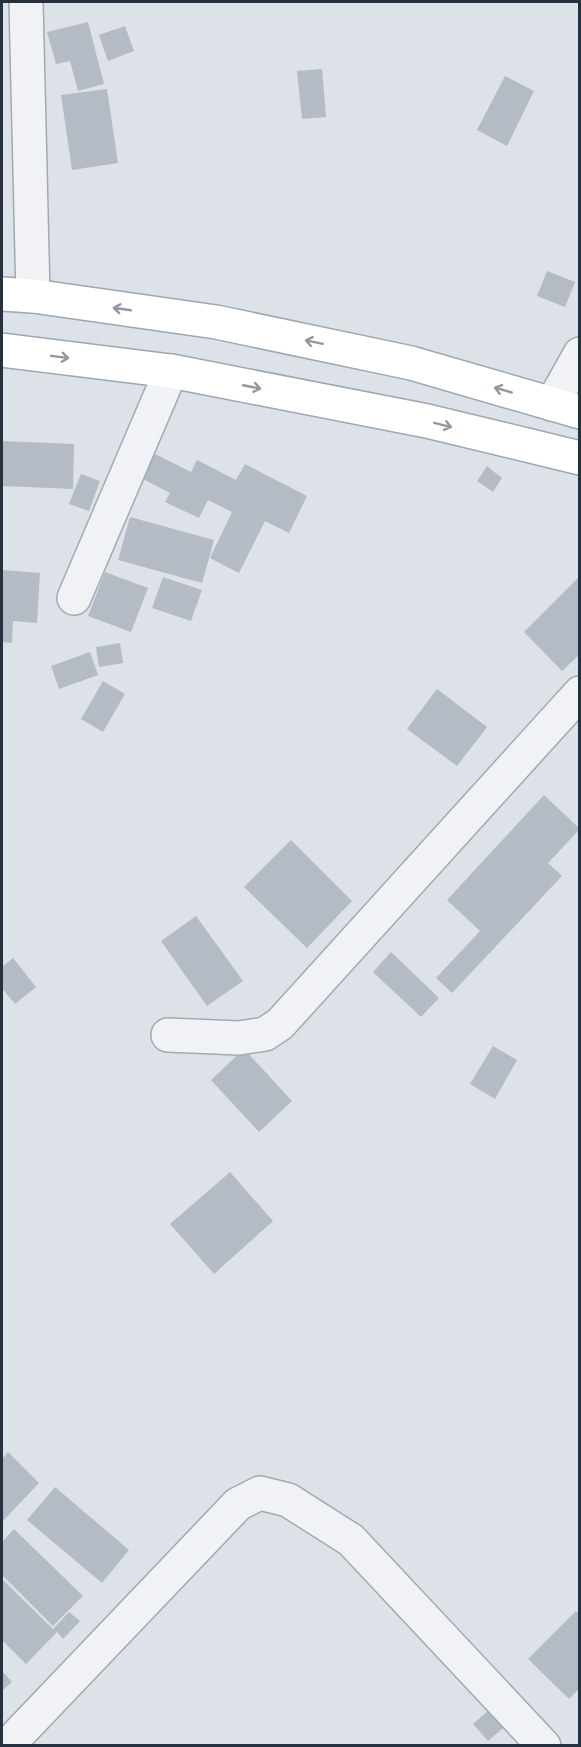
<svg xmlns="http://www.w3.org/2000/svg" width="581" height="1747" viewBox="0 0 581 1747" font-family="'Exo 2',sans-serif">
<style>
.building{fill:#b4bbc5}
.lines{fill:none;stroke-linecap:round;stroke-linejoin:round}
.minor-casing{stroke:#a2a9b2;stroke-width:36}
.major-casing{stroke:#9ca7b4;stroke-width:36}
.minor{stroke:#f0f2f6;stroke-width:33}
.major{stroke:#fff;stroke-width:33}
.oneway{stroke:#92989f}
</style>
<rect width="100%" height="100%" fill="#dde2e8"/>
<!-- building -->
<path class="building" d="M88,22L104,84L78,91L70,61L56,64L47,32Z
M125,26L134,51L108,61L99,35Z
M322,69L326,117L302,119L297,71Z
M505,76L534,91L507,146L477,130Z
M107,89L118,163L72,170L61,95Z
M547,271L575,282L565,307L537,296Z
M2,441L74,444L73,489L2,486Z
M153,453L191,472L197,460L236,480L245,464L307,496L289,533L265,521L239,573L210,558L232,512L208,500L199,518L165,502L170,493L141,478Z
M487,466L502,478L493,492L477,481Z
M81,474L100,481L89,511L69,504Z
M130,517L214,540L202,583L118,560Z
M2,570L40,573L37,623L13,621L12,643L2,642Z
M105,572L148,588L131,632L88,616Z
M580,576V654L562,671L524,632Z
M163,577L202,590L191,621L152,608Z
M120,643L123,663L99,667L96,647Z
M90,652L98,675L59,689L51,666Z
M103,681L125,694L103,732L81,719Z
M437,689L487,727L457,766L407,729Z
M544,795L580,829L548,863L562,876L452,993L436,978L480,931L447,900Z
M291,840L352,901L307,948L244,887Z
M196,916L243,981L207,1006L161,941Z
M391,952L439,998L421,1017L373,972Z
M13,958L36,987L15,1004L2,988V967Z
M493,1046L517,1060L495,1099L470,1084Z
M244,1049L292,1101L259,1132L211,1080Z
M230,1172L273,1221L214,1274L170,1224Z
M8,1452L39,1483L2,1522V1459Z
M55,1487L129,1550L102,1583L27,1520Z
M14,1529L83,1596L53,1626L2,1575V1542Z
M2,1579L53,1629L69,1612L80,1621L63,1639L57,1632L26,1664L2,1640Z
M576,1611L580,1615V1688L569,1699L528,1659Z
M2,1671L12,1682L2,1691Z
M488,1711L504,1727L488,1741L473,1724Z"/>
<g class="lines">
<defs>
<path id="minor" d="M26,2L33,296
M552,404L580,354
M74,598L171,371
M168,1035L239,1038L265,1034L280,1024L580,693
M7,1746L238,1504L260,1493L288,1500L351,1540L544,1746"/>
<path id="major" d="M2,294L33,296L216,322L411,363L580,412
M2,350L171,371L427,421L580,458"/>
</defs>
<!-- minor casing -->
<use href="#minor" class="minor-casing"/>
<!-- major casing -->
<use href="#major" class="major-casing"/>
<!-- minor -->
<use href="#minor" class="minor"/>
<!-- major -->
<use href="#major" class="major"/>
</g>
<!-- one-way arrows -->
<defs><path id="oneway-shaft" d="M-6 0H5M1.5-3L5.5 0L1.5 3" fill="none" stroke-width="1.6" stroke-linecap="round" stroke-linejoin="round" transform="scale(1.5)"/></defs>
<g class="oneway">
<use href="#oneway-shaft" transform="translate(122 309) rotate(-172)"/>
<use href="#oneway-shaft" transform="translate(314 342) rotate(-168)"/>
<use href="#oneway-shaft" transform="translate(60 357) rotate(7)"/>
<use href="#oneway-shaft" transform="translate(252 387) rotate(11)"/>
<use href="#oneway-shaft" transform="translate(503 390) rotate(-164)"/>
<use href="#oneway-shaft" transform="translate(443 425) rotate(14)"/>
</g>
<!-- border -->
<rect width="581" height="1747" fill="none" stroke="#26313f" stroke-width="6"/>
</svg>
